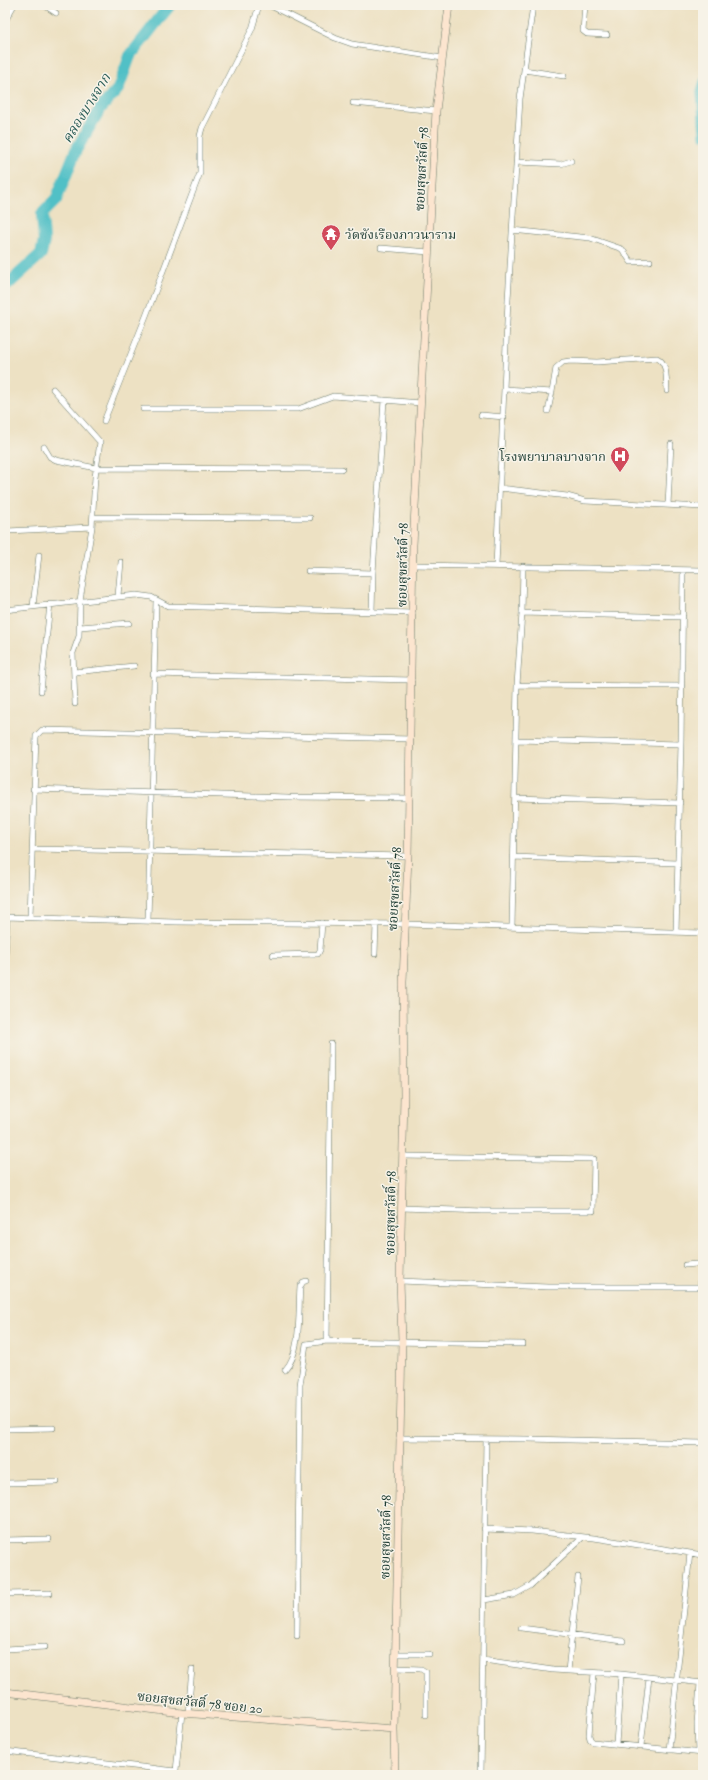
<svg xmlns="http://www.w3.org/2000/svg" width="708" height="1780" viewBox="0 0 708 1780" font-family="'IM FELL Double Pica','Noto Serif Thai',serif">
<style>
.lines{fill:none;stroke-linecap:round;stroke-linejoin:round}
.canal{stroke:#51c0c6;stroke-width:7}
.river{stroke:#51c0c6;stroke-width:12}
.street-casing{stroke:#677666;stroke-width:6}
.secondary-casing{stroke:#677666;stroke-width:8}
.street{stroke:#fff;stroke-width:5}
.secondary{stroke:#fce5cf;stroke-width:7}
.labels{text-anchor:middle;stroke-width:3;stroke-linejoin:round;paint-order:stroke}
.street-label{font-size:13px;fill:#1f3d34;stroke:#f7f3e8}
.poi-label{font-size:13px;fill:#1f3d34;stroke:#f7f3e8;text-anchor:start}
.water-label{font-size:14px;font-style:italic;fill:#2c5e58;stroke:#f7f3e8}
</style>
<rect width="100%" height="100%" fill="#f7f3e8"/>
<filter id="ink" filterUnits="userSpaceOnUse"><feTurbulence type="fractalNoise" baseFrequency=".025" numOctaves="2"/><feDisplacementMap in="SourceGraphic" scale="8" xChannelSelector="R" yChannelSelector="G"/><feConvolveMatrix kernelMatrix="1 2 1 2 8 2 1 2 1" color-interpolation-filters="sRGB"/></filter>
<filter id="wash" filterUnits="userSpaceOnUse"><feTurbulence type="fractalNoise" baseFrequency=".012" numOctaves="4" result="noise"/><feDisplacementMap in="SourceGraphic" scale="16" xChannelSelector="R" yChannelSelector="G"/><feGaussianBlur stdDeviation="0.9" result="paint"/><feColorMatrix in="noise" values="0 0 0 0 0 0 0 0 0 0 0 0 0 0 0 0 0 1.4 0 .05"/><feComposite in="paint" operator="in"/></filter>
<g filter="url(#wash)">
<rect width="100%" height="100%" fill="#ede1c3"/>
<g class="lines">
<!-- canal -->
<path class="canal" d="M703,81L700,91L703,136"/>
<!-- river -->
<path class="river" d="M5,287L41,254L44,241L42,214L56,200L76,150L100,109L118,89L130,56L170,5"/>
</g>
</g>
<g filter="url(#ink)">
<g class="lines">
<defs>
<path id="street" d="M44,5L56,13
M269,5L335,38L352,44L442,58
M585,5L583,31L587,34L607,35
M5,21L14,5
M524,70L564,76
M353,103L436,111
M516,162L561,164L571,161
M512,230L590,238L622,249L631,262L650,261
M381,248L429,252
M53,389L100,442L95,477L92,527L80,600L79,636L73,653L75,704
M505,389L552,392L556,368L563,362L570,361L597,362L657,358C668,363 666,380 667,391
M143,409H298L333,396L421,403
M548,411L552,392
M481,415L504,417
M104,421L146,316L200,173V136L202,128L252,29L259,5
M44,447L50,457L56,460L96,468L342,469
M500,488L567,496L585,501L703,507
M668,505L671,444
M93,517L310,518
M7,531L92,527
M413,565L703,570
M496,566L508,300L520,99L533,5
M308,571L373,573
M118,596L121,562
M33,606L39,555
M5,610L136,595L151,597L168,606L413,613
M372,611L373,573L384,400
M522,613L683,617
M80,627L129,623
M74,672L134,666
M153,674L412,680
M517,685L682,686
M41,691L50,604
M516,740L681,744
M33,789L288,797L410,798
M515,798L680,803
M33,849L408,856
M513,857L677,863
M5,917L175,922L405,924L703,933
M30,917L36,736L42,730L411,739
M148,921L156,600
M512,927L517,685L522,613L523,566
M676,932L681,744L683,570
M375,954L376,924
M273,955L318,954L320,950L322,923
M5,958L7,917
M402,1208L483,1211H593L594,1159L403,1156
M685,1265L697,1264L700,1266L701,1287
M400,1281L548,1287H703
M327,1341L331,1044
M285,1370C302,1352 298,1311 300,1287L303,1282L306,1281
M5,1429L53,1428
M399,1438L527,1439L703,1443
M5,1483L57,1482
M484,1529L532,1531L594,1538L703,1555
M5,1540L49,1539
M5,1594L50,1593
M484,1600L514,1595L530,1586L583,1537
M521,1628L623,1641
M297,1636L300,1385L306,1344L327,1341L523,1344
M5,1649L45,1647
M396,1654H429
M483,1660L553,1670L621,1674L703,1683
M396,1668L421,1669L426,1672V1715
M568,1671L578,1577
M594,1673L589,1735L590,1739L593,1742L703,1753
M188,1714L192,1669
M616,1744L621,1674
M641,1746L649,1678
M669,1750L690,1553
M5,1751L176,1771L182,1713
M698,1753L697,1724L700,1683
M481,1775L486,1439"/>
<path id="secondary" d="M5,1692L182,1713L394,1729
M395,1775L394,1729L402,1341L400,1281L404,1095L403,982L408,856L413,545L436,111L449,5"/>
</defs>
<!-- street casing -->
<use href="#street" class="street-casing"/>
<!-- secondary casing -->
<use href="#secondary" class="secondary-casing"/>
<!-- street -->
<use href="#street" class="street"/>
<!-- secondary -->
<use href="#secondary" class="secondary"/>
</g>
</g>
<!-- icons -->
<defs>
<symbol id="temple-pin" viewBox="-11 -11 22 30"><path d="M0 17L-7.5 6A9.5 9.5 0 1 1 7.5 6Z" fill="#d1495b" stroke="#f7f3e8"/><path d="M0-6L5-2H3V0L6.5 2.5H4V6H1.5V3h-3V6H-4V2.5H-6.5L-3 0V-2H-5Z" fill="#fff"/></symbol>
<symbol id="hospital-pin" viewBox="-11 -11 22 30"><path d="M0 17L-7.5 6A9.5 9.5 0 1 1 7.5 6Z" fill="#d1495b" stroke="#f7f3e8"/><path d="M-5-5h3v3.5h4V-5h3V5h-3V1.5h-4V5h-3Z" fill="#fff"/></symbol>
</defs>
<g fill-rule="evenodd">
<use href="#temple-pin" x="320" y="223" width="22" height="30"/>
<use href="#hospital-pin" x="609" y="445" width="22" height="30"/>
</g>
<g class="labels">
<!-- street labels -->
<g class="street-label">
<text transform="translate(421 169) rotate(-87)" y="5">ซอยสุขสวัสดิ์ 78</text>
<text transform="translate(402 565) rotate(-89)" y="5">ซอยสุขสวัสดิ์ 78</text>
<text transform="translate(394 889) rotate(-87)" y="5">ซอยสุขสวัสดิ์ 78</text>
<text transform="translate(390 1213) rotate(-89)" y="5">ซอยสุขสวัสดิ์ 78</text>
<text transform="translate(385 1537) rotate(-89)" y="5">ซอยสุขสวัสดิ์ 78</text>
<text transform="translate(200 1702) rotate(6)" y="5">ซอยสุขสวัสดิ์ 78 ซอย 20</text>
</g>
<!-- poi labels -->
<g class="poi-label">
<text x="345" y="239">วัดชังเรืองภาวนาราม</text>
<text x="606" y="461" text-anchor="end">โรงพยาบาลบางจาก</text>
</g>
<!-- water labels -->
<g class="water-label">
<text transform="translate(86 108) rotate(-58)" y="5">คลองบางจาก</text>
</g>
</g>
<!-- margin -->
<rect width="708" height="1780" fill="none" stroke="#f7f3e8" stroke-width="20"/>
</svg>
